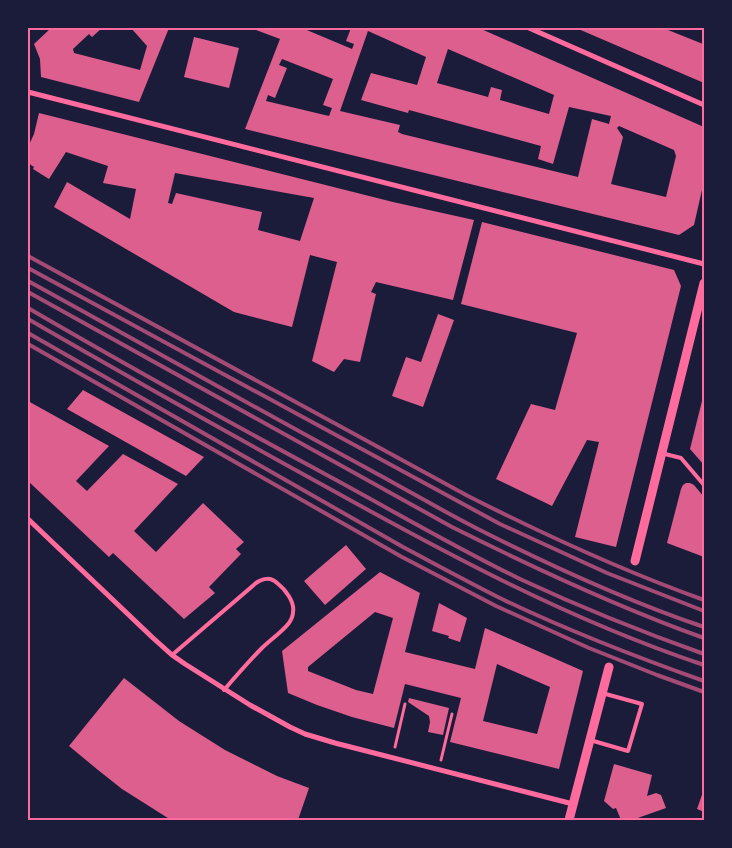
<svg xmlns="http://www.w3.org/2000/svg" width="732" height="848" viewBox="0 0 732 848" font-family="'Sofia Sans Condensed',sans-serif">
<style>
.building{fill:#dd5f8e;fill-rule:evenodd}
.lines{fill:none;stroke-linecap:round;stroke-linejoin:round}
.path{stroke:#ff6b9d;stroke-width:3}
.service{stroke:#ff6b9d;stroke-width:4}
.minor{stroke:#ff6b9d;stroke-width:5}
.tertiary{stroke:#ff6b9d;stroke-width:9}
.rail{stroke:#a44b75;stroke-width:4}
.neatline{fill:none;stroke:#ff6b9d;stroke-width:2}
</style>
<rect width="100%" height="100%" fill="#1b1b3a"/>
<!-- building -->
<path class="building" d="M51,28H102L92,37L89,34L73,49L74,53L140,70L147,46L131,28H169L139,102L41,77L40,59L34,44Z
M251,28H303H302L352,49L354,44L346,41L351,28H479L704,127V181L694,225L679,235L245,129L280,39ZM368,31L426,57L417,85L371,73L361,100L408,113L409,110L541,146L538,159L553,164L569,107L611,116L609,124L592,119L578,177L402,134L398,132L400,125L340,111ZM448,49L554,95L549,114L500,100L502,90L491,87L488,97L437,83ZM282,59L333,79L323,105L332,108L329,116L266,101L268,95L275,98L287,68L279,65ZM619,126L674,150L676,156L666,197L611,184L623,137L617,128Z
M576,28H663L703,44L704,40V83Z
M194,37L239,48L229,88L184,77Z
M39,113L393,202L474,220L453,300L376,282L371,292L376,294L360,362L344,359L334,372L312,361L337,262L310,255L292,327L234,312L54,207L67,182L130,219L136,189L103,183L108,166L66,152L49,179L33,169L34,167L28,163V147L34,134ZM175,173L314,198L300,241L258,230L262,212L176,193L172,204L168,203Z
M482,222L674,270L681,286L616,547L575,537L599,442L587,440L552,506L496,479L531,404L555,410L577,333L461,304Z
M438,314L454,320L423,407L392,396L406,357L421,362Z
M83,390L204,457L186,476L67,409Z
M704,393V465L690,449Z
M28,401L109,446L76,481L87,491L123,454L178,484L134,531L156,552L203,503L244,542L236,549L241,554L209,587L215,593L184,619L113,553L109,557L28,481Z
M686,483H690L694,485L704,497V557L667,543L681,489L683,485Z
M346,545L366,569L325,605L304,581Z
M380,572L420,593L405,652L475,669L485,628L583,671L559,769L450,742L461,698L405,684L394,728L352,717L317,705L288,693L282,651ZM375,612L393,618L373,694L356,690L308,671V667ZM497,664L550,687L537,734L483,721Z
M439,603L467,618L460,642L448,638L449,636L432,631Z
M124,678L179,721L225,750L277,776L309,788L298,820H171L122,789L98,770L69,746Z
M409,698L449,708L443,735L428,732L430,722L429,716L408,702Z
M614,764L652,775L647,796L656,793L661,795L666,808L632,820H621L616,808L613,809L604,801Z
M704,789V812L697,809Z"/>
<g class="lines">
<!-- path -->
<path class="path" d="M395,747L405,704
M441,760L452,714"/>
<!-- service -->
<path class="service" d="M661,453L681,458L704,485
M172,655L256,583C263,578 271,577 277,583C285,589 295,602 293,612C293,616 291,620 289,623C281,633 270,640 261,649C248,662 236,676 224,690
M590,740L628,751L642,704L602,693"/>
<!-- minor -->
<path class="minor" d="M529,28L704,105
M28,92L704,264
M28,519L153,638L172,655L185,664L250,705L290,727L305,734L335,743L573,804"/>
<!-- tertiary -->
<path class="tertiary" d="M635,561L704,283
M569,820L609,667"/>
<!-- rail -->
<path class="rail" d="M28,256L468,496C545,535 623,571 704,600
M28,268L500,524L607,573L704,611
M28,281C143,344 257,409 372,471C407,490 441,510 476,528C549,565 627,601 704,627
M28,292L452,527C534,568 617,607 704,638
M28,308C126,365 225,420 325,474C390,509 454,547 520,579C580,607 642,632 704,654
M28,319C125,375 223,430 321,484C445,553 569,620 704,665
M28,333L403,547C437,565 470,583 504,600C569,631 636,657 704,681
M28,344L402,557L496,606L589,648L657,675L704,692"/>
</g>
<!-- border -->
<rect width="732" height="848" fill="none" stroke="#1b1b3a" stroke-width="58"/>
<rect x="29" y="29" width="674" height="790" class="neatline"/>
</svg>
